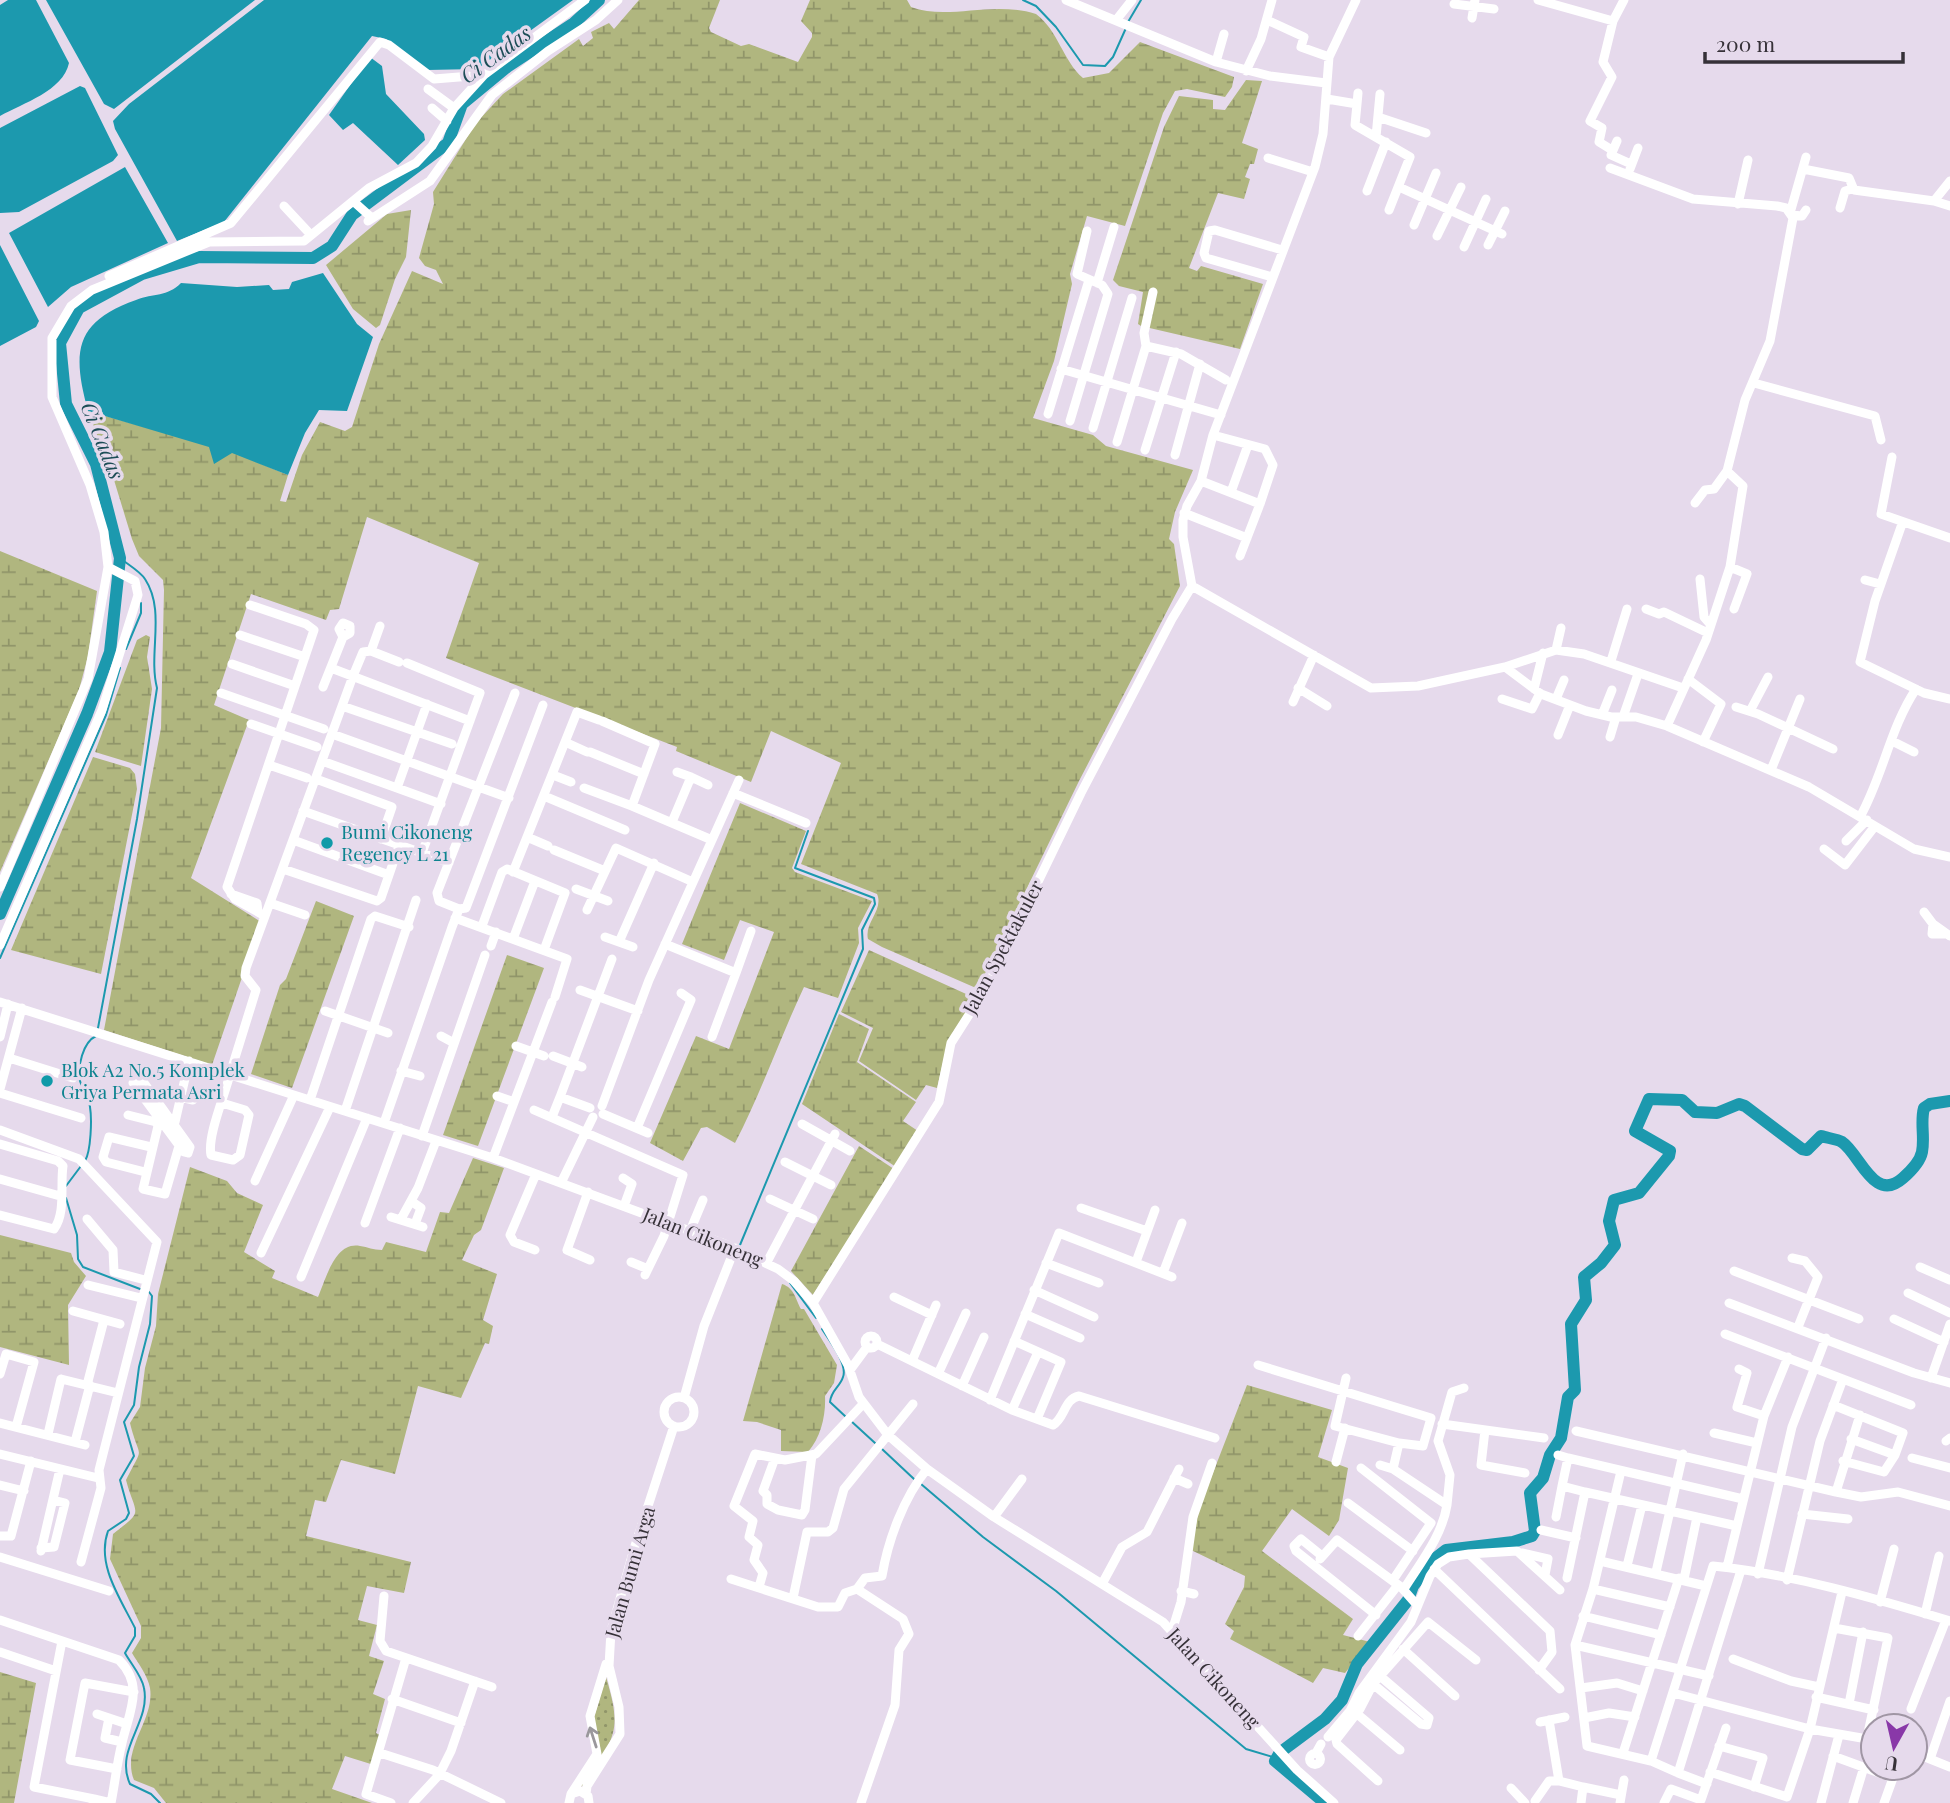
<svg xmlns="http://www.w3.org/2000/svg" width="1950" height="1803" viewBox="0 0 1950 1803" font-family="'Playfair Display',serif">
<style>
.grass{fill:url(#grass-dots)}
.wetland{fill:url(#wetland-marsh)}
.water{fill:#1c99ae}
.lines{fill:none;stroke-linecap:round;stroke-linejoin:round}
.stream{stroke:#1c99ae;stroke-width:2}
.river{stroke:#1c99ae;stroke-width:12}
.minor{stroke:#fff;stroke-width:9}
.oneway{stroke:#9a989c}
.culture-dot{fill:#0f9aa8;stroke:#e6daec;stroke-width:2.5}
.labels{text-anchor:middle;stroke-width:7;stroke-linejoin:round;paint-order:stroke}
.culture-label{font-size:19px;fill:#0d838f;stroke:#e6daec;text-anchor:start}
.street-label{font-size:19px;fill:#363138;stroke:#e6daec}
.water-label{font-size:21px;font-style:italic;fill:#1d4d57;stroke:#e6daec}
</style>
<defs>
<pattern id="grass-dots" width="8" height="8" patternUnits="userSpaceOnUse" patternTransform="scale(1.75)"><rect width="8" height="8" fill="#b0b67f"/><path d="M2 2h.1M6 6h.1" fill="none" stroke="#909569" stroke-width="1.8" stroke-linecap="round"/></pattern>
<pattern id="wetland-marsh" width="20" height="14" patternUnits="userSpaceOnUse" patternTransform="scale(1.75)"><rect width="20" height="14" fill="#b0b67f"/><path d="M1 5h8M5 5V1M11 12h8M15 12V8" fill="none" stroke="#909569"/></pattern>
</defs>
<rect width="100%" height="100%" fill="#e6daec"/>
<!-- grass -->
<path class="grass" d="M606,1677C623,1733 614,1737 585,1784L579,1788L599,1758L592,1724Z"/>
<!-- wetland -->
<path class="wetland" d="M639,0H720L709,28L711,32L741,46L749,44L798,62L812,37V33L801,21L810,0H907L911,7C949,21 990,0 1036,14C1058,30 1063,61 1083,78L1109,73L1140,42L1234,77L1232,87L1225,97L1187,89L1175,91L1163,113L1125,226L1087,216L1070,274L1072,284L1054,361L1033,418L1093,435L1106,446L1193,470L1175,512L1169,539L1174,544L1180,586L1079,781L987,970L976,988L882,947L868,939C864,923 884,910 877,894L801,864L841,763L771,731L751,782L676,751L677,747L446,658L479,563L367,517L339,609L330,610L326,620L251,594L214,705L249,720L191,878L261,922L212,1065L104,1030L161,728L164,590L163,580L139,556L132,539L114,480L88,411L232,452L288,475L280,501L286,502L302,455L320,422L345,431L352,427L379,344L412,271L443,284L436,270L425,266L419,258L434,204L433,192L476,123L503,94L579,39L583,46L593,38L591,32L609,23L614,29Z
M1246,80L1262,81L1242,143L1258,149L1254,164H1250L1245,177L1250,179L1244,199L1218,193L1189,268L1197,271L1201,266L1263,284L1240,349L1141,326L1138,324L1143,292L1119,286L1113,280L1164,127L1179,96L1213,100V109L1225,110Z
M411,210L406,257L395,279L380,325L376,328L353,309L326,265L387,214Z
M0,551L97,591L88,656L79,690L0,872Z
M146,635L150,637L147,657L152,689L141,766L95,752L137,640Z
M93,757L130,768L135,774L137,789L101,974L11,950Z
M740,803L806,831L792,868L795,872L872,901L858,928L859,943L838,998L804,987C780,1038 761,1093 735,1143L707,1127L701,1128L683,1161L650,1143L696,1036L729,1049L774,932L740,920L724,960L682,944Z
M316,901L354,916L292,1088L251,1074L280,985L286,979Z
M869,950L975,998L948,1041L937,1088L926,1085L916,1100L859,1061L873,1028L841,1012Z
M507,955L544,968L478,1146L443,1135Z
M839,1014L869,1029L857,1062L916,1102L903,1121L918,1131L896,1167L802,1104Z
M859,1146L894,1169L813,1295L791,1271Z
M473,1158L504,1168L481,1230L474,1235L462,1260L497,1274L483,1320L493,1326L489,1344L485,1343L461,1398L418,1386L395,1474L341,1460L326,1502L315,1500L306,1536L411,1562L404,1593L367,1586L358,1620L377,1625L369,1656L384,1661L373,1694L385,1699L376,1733L382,1736L374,1765L345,1756L332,1789L372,1803H166L154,1788L134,1780C121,1748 155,1720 150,1688C148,1676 138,1663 132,1653L141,1638V1626L110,1559L113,1534C145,1509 136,1517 126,1480C145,1442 140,1463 130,1423L140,1407L145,1368L156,1326L158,1294L190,1167L227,1181L237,1193L263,1205L244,1252L275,1271L272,1278L318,1297C326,1279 335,1241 360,1246C368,1247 373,1250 382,1250L386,1242L426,1252L440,1212L449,1213Z
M0,1235L71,1253L74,1262L86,1276L68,1305L69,1365L0,1347Z
M782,1284C795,1288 796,1301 801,1309H804L837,1365L834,1383L825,1396C826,1415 821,1437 808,1452L781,1451V1430L757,1422L743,1421Z
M1247,1385L1332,1410L1318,1457L1348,1468L1339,1520L1329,1536L1292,1509L1262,1551L1353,1619L1343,1635L1370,1642L1345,1673L1323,1668L1313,1683L1230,1639L1234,1631L1225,1624L1244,1587L1245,1576L1191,1550L1199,1509Z
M0,1672L36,1683L14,1803H0Z"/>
<!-- water -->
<path class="water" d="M8,0H36L69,63C63,91 23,103 0,116V5Z
M46,0H255L114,109L104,104Z
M264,0H573L477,69L427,70L386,39L372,36L224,222L177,241L115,129L113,121L129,104Z
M370,57L382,66L386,94L424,134L425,140L398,165L353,123L343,130L329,115Z
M80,86L85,88L118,155L113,161L19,212L0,213V128Z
M125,167L168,243L71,287L48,307L9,233Z
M0,245L39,321L36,327L0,346Z
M323,273L357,324L373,337L347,411L319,410L305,433L288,475L232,453L214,464L209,447L88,411C72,352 74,322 136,300C154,293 167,297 181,283L237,287L269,285L273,290L289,289L292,282Z"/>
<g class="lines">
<!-- stream -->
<path class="stream" d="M1023,0L1036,6L1056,27L1083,65L1105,66L1113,57L1126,28
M1128,22L1141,0
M126,649L141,613V603
M0,958L106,715L120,668
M98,1028L137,819L157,688C148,653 166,611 145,579C140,571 127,564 120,558
M85,1161C91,1151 92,1119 90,1107C89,1098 83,1090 80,1081C77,1067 83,1042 96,1036
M66,1186L81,1166
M66,1198L77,1235L78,1259L83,1267L140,1289
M740,1245L863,949L862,930L875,904L874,898L795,868L808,831
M739,1255L749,1260
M790,1283L816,1318
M149,1292L152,1296L150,1324L139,1367L134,1405L124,1422L134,1456L120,1480L129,1513L126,1519L108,1531C96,1564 120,1598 135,1628V1636L125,1653C131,1664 142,1676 144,1688C151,1723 114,1749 130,1784L151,1794L160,1803
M822,1329C829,1340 848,1364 843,1377C840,1387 831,1390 830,1402L846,1417
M851,1421L875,1443
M882,1449L914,1479
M921,1484L983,1537L1056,1591L1246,1749L1276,1758"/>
<!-- river -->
<path class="river" d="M0,914L87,714L110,652L120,558L96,464L66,404L60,343L79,308L142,274L199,257L313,258L332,246L352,215L448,143L462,104L507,67L574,23L599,0
M1282,1751L1325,1719L1342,1700L1357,1664L1408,1600L1413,1586L1433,1560L1446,1550L1513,1542L1532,1536L1535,1531L1530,1493L1543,1478L1550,1455L1561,1438L1568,1397L1575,1390L1571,1324L1586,1300L1584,1277L1601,1263L1615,1245L1609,1221L1614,1200L1639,1193L1669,1156L1670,1151L1635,1131L1649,1099L1682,1100L1695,1112L1717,1113L1739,1104L1745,1106L1802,1149L1807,1150L1821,1136C1827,1138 1837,1139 1842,1142C1860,1154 1874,1204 1903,1178C1911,1171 1920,1162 1922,1152C1925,1137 1920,1122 1924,1108L1930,1104L1950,1101
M1279,1754L1275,1761L1325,1803"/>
<!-- minor -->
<path class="minor" d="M1066,0L1216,62L1270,76L1326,83
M1356,0L1329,57L1323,134L1315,167L1213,435L1201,481L1187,506L1183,520V537L1192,586L1371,688L1418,686L1505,667L1541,694L1586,711L1611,717H1636L1667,726L1809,787L1914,849L1950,857
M1538,0L1613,21
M1454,4L1494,9
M1472,18L1475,0
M1117,19L1132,0
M1267,20L1304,37L1301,47L1329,57
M1216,62L1224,34
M1246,71L1261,39L1272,0
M428,89L454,108
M1327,99L1357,104L1355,125L1410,157L1389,210
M1357,104L1358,93
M432,108L447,121
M1378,117L1426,133
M1376,137L1380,94
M1617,141L1611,155L1631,164
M1612,150L1599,142L1602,128L1590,121L1612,77L1603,62L1613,21L1624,0
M1268,158L1313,172
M1610,168L1693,199L1777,206L1786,208L1793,218L1770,341L1745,400L1727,471L1714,489L1705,490L1695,503
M1630,169L1638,148
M1803,169L1849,178L1854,190L1934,201L1950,181
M1399,187L1502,234
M1367,191L1386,142
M353,201L372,218
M1934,201L1950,206
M1738,204L1748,160
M284,206L311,235
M1840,208L1845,191L1852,189
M1790,213L1806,157
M1792,215L1802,216L1806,210
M368,221L430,181L492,95L548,51L596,20L618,0
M1414,225L1436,173
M1437,236L1461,187
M1488,245L1505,211
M1464,247L1486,199
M109,276L231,223L380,42L389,45L434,79L484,75
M1272,277L1206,258L1204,253L1209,231L1215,230L1282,250
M1097,283L1114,227
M1146,346L1181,354L1226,380
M1061,369L1221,415
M1754,383L1875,416L1881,440
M1048,414L1089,280
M1070,421L1108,294L1102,285L1077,274L1087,231
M1093,428L1132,298
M1117,442L1146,346L1144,333L1153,292
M1145,450L1176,352
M1175,455L1200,364
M1892,457L1881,514L1950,538
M1201,481L1260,504L1273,465L1265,449L1213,435
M1231,492L1248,445
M1184,513L1247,538
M1902,524L1875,601L1860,662L1924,693L1950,699
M1240,556L1260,504
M1730,567L1747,574L1734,609
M1700,579L1704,617L1711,625
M1865,580L1880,584
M250,605L306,624L314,630L227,887L235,899L265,916
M1646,609L1659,614L1664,612L1708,633
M380,626L371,651L399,662
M240,635L305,657
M1556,650L1561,628
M1611,661L1627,609
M407,663L480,693L422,853L449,863
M232,664L295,686
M1505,667L1556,650L1584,654L1683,688
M331,668L470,721
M1688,679L1721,704L1703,742
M323,687L343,637L350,633V626L343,623L339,629L343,637
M1298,688L1327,706
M1534,689L1543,653
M221,693L324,729
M1502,699L1532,709L1540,693
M1556,699L1564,680
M1293,702L1314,655
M342,706L452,744
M1736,707L1758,714L1833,749
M1750,711L1768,677
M1602,715L1612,690
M1623,717L1638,674
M602,721L655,744L632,806L712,840
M251,724L317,747
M1667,726L1706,640L1730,567L1743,486L1727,471
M332,734L509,798
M1558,735L1570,705
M1610,737L1616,717
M1892,741L1914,752
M565,742L587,752
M590,752L644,774
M322,761L397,788L427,704
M269,765L307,778
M1771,770L1800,699
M677,772L691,777
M553,775L571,782
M316,779L392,807L381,839
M397,788L441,804
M584,788L632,806
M733,793L806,823
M544,796L625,830
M303,811L422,853
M1860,817C1883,776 1890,728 1916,689
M672,822L691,777L708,785
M527,837L548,846
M293,840L389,875
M1846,841L1867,820
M1824,849L1845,865L1875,826
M554,850L605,871
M283,869L377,901L381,898L399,846
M513,872L577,712L599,720
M0,887L88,679L108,567
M576,889L608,901
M231,894L257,903L258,912
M270,903L305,915
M459,909L439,901L437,893L515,693
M587,910L616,848L693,882
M1924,912L1933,924L1950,936
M455,918L567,959L555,997
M1933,924L1932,934H1947
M482,926L502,872L507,869L565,893L544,950
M605,937L633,947
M513,939L535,881
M619,942L654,863
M665,944L736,973L712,1037
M0,945L102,710L138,595L135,581L108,567L104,532L90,485L52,397V338L71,306L92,290L209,242L304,241L369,188L416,163L432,146L454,108L484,75L585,0
M491,946L496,932
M736,973L751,931
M580,990L638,1011
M0,1002L493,1158L725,1244L778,1269L794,1281L813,1303L848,1365L859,1397L888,1435L927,1469L994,1517L1163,1622L1297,1770L1334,1803
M325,1011L388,1033
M441,1036L454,1043
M0,1037L8,1004
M516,1046L544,1056
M553,1056L582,1067
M9,1058L73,1078
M401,1071L420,1076
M135,1075L142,1080L190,1147L188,1153L184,1152L133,1083Z
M0,1089L22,1008
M0,1093L81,1118
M497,1096L514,1102
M180,1097L193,1100
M310,1100L371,919L375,916L409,927
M222,1103L245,1110L249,1115L240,1155L233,1160L211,1155C207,1136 225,1095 230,1074L256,990L245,976L246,968L353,676L363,652L371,651
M602,1106L649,980L739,780
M590,1108L560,1097L612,959
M534,1110L683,1175L664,1236L645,1275
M345,1111L416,900
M603,1114L648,1133
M128,1115L156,1122L158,1126
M176,1117L158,1126L143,1189L165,1194L179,1146
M552,1117L560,1097
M175,1122L189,1061
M384,1123L452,927L459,909L466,908L543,705
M802,1124L850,1151
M637,1128L691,1000L681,993
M0,1130L79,1159L157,1242L99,1470L101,1488L81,1562
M422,1136L485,955
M0,1144L58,1161L63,1166C60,1185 66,1213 54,1229L0,1215
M493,1158L552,1002
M785,1162L831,1185
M145,1172L106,1162L103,1157L109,1137L151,1147
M623,1178L632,1184L624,1206
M0,1179L60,1196
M255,1181L294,1095
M561,1183L593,1117
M588,1192L567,1250L590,1260
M770,1199L813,1219
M411,1201L421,1208L415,1224
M1081,1208L1147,1231
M391,1217L423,1227
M87,1219L113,1250L114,1272L145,1280
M401,1219L418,1188L436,1141
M365,1223L400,1128
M690,1231L703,1200
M535,1250L514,1242L510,1235L536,1174
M261,1253L330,1107
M1792,1258L1805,1261L1818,1277L1798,1327
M631,1262L648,1269
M767,1262L835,1134
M1136,1262L1155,1210
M1046,1263L1099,1283
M1920,1267L1950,1280
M1734,1271L1859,1319
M1163,1273L1182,1223
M301,1277L367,1118
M88,1285L141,1298
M1034,1290L1094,1317
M1908,1293L1950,1313
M894,1297L932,1315
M813,1303L939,1102L951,1043L988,985L1081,793L1172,619L1192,586
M1729,1303L1914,1373L1950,1383
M73,1311L120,1324
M1025,1314L1080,1338
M1894,1319L1944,1342
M1725,1334L1911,1405
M865 1342a6 6 0 1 1 12 0a6 6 0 1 1-12 0Z
M1014,1341L1061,1362L1037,1419
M877,1344L1012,1410L1053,1425C1065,1418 1064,1399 1079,1396L1215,1438
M912,1361L936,1305
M1258,1365L1431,1418L1423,1446L1399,1443L1393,1469L1447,1505C1442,1536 1421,1562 1404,1589
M1739,1369L1747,1373L1737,1407L1764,1416
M850,1370L867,1347
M0,1374L6,1354L34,1362L16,1427
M938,1374L966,1313
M1346,1378L1335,1426L1399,1443
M1931,1378L1950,1324
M87,1385L104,1320
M962,1386L984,1337
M664 1412a15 15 0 1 1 30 0a15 15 0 1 1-30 0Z
M684,1398L704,1326L735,1248
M990,1400L1059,1233L1172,1277
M1833,1405L1903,1433L1895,1455
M1012,1410L1038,1352
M0,1423L85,1445
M1442,1424L1544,1438
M1485,1430L1481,1465L1525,1473
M1576,1431L1836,1492L1860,1415
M1714,1433L1757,1443
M48,1434L61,1379L118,1393
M1946,1441L1950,1438
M75,1442L90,1385
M0,1454L98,1478
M1558,1455L1568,1458
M775,1458L763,1491L767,1495V1504L778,1510L802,1515L805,1510L812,1455
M1912,1458L1950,1468
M1843,1461L1884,1472L1895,1455L1851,1439
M1336,1462L1345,1428
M1380,1465L1393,1469
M1361,1468L1431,1523L1393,1580
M1621,1471L1593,1589L1575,1645L1587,1746L1651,1761
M1174,1478L1188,1484
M0,1485L24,1491
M1585,1492L1562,1486L1568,1458L1743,1499
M1836,1492L1861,1497L1898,1492L1950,1506
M1348,1503L1413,1551
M1447,1505L1450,1475L1438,1441L1452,1392L1464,1388
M1802,1514L1848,1519
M994,1517L1022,1479
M1556,1517L1562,1486
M1541,1530L1576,1538
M0,1536H11L31,1461
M41,1548L54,1547L65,1503L53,1500
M41,1551L60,1469
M1522,1553L1548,1559L1545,1575
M1469,1554L1550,1631L1552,1652L1539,1670
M1322,1556L1301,1539L1294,1546L1296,1551L1376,1615
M0,1557L109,1591
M1320,1559L1337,1540L1401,1587L1417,1605
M1600,1561L1706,1586
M1627,1566L1642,1505
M1727,1567L1764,1416L1788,1357
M1434,1569L1560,1689
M1741,1570L1678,1773L1651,1761L1713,1566C1792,1574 1874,1598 1950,1621
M1656,1572L1683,1454
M1758,1574L1792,1427L1826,1338
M1567,1578L1585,1492L1737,1526
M731,1579L818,1607H838L845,1593L857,1589L865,1578L882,1576C888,1540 904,1497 927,1469
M1684,1579L1697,1517
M1787,1580L1820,1441L1843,1379
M1102,1584L1122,1547L1147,1532L1179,1469
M759,1587L763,1573L754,1560L758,1545L749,1537L753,1521L734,1506L755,1454L785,1460L816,1454L863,1404
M857,1589L903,1619L909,1634L899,1650L895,1705L861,1803
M1593,1589L1670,1607
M1181,1591L1194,1594
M384,1596L380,1641L386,1651L492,1687
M793,1598L807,1532H828L833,1528L844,1489L913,1404
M1880,1602L1894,1549
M1925,1614L1939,1556
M1583,1616L1661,1635
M0,1620L119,1660C145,1686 129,1712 122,1743C117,1762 115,1783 111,1803L94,1799L93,1803
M1834,1628L1888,1638L1867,1738
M1172,1631L1181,1602L1193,1517L1212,1463
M1358,1636L1398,1585
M62,1641L34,1787L94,1799
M1575,1645L1709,1676
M1403,1649L1455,1696
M0,1652L56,1671
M1733,1659L1791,1681L1819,1687
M1373,1684L1421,1724L1427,1725L1429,1718L1380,1676
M1581,1688L1617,1683L1643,1691
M1673,1693L1810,1729L1842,1592
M1816,1697L1874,1710
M392,1699L461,1723
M1849,1704L1863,1632
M1911,1709L1946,1620
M1356,1713L1400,1750
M97,1714L109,1718
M1584,1718L1609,1713L1635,1717
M1540,1722L1565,1717
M1328,1737L1350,1711L1359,1693L1411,1622L1430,1576L1438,1564L1449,1557L1469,1554L1517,1551L1560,1590
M122,1742L105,1738L109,1718L127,1724
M1719,1746L1763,1758L1754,1787
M380,1753L433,1770L501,1803
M1316,1753L1321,1744
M1623,1753L1679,1578
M1915,1753L1950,1767
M1309.5 1759a5.5 5.5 0 1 1 11 0a5.5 5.5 0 1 1-11 0Z
M1833,1756L1893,1778L1884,1803
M1930,1759L1950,1701
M117,1769L70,1760L85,1683L134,1692
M1710,1772L1787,1797L1810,1729L1873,1740
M1678,1773L1707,1784
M1378,1781L1337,1744L1336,1740L1360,1709L1373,1684L1428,1622L1476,1660
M1559,1781L1583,1787L1581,1803
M1583,1787L1621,1795
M1511,1788L1525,1803
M571,1794L597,1754L590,1716L606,1664
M586,1794L587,1786L620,1734L619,1707L609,1666L611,1631L634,1549L674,1426
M1535,1801L1549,1781H1559L1549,1720
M391,1803L366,1794L406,1658
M413,1803L439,1775L451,1751L475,1681
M569,1803L571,1794L580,1791L588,1796L589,1803
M1620,1803L1624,1780
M1664,1803L1671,1789L1701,1800L1726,1728
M1821,1803L1839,1735
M1853,1803L1864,1767"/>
</g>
<!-- one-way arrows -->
<defs><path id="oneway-shaft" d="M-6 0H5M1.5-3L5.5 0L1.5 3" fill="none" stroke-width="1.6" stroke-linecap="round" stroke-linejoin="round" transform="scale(1.75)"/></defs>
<use class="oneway" href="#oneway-shaft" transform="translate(593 1737) rotate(-108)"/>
<!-- markers -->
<g class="culture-dot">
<circle cx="327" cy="843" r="7"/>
<circle cx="47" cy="1081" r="7"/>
</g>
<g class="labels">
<!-- culture labels -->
<g class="culture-label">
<text x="341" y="839">Bumi Cikoneng<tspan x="341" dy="22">Regency L 21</tspan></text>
<text x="61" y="1077">Blok A2 No.5 Komplek<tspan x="61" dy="22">Griya Permata Asri</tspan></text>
</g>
<!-- street labels -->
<g class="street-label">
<text transform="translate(1003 947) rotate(-62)" y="7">Jalan Spektakuler</text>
<text transform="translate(703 1237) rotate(22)" y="7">Jalan Cikoneng</text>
<text transform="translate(630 1572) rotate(-74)" y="7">Jalan Bumi Arga</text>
<text transform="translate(1214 1678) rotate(48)" y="7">Jalan Cikoneng</text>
</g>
<!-- water labels -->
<g class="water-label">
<text transform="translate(496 55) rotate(-36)" y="7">Ci Cadas</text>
<text transform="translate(102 441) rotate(68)" y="7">Ci Cadas</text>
</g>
</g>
<!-- north arrow -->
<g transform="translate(1894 1747) rotate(188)"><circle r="33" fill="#e6daec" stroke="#a096a4" stroke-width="2"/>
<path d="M0-5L12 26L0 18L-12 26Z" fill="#8938a8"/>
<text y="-10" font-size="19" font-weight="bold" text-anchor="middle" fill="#363138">U</text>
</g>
<!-- scale -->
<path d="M1705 52v10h198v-10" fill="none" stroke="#363138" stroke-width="3.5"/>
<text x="1716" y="52" font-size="21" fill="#363138" stroke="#e6daec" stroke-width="5" paint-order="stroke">200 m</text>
</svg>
